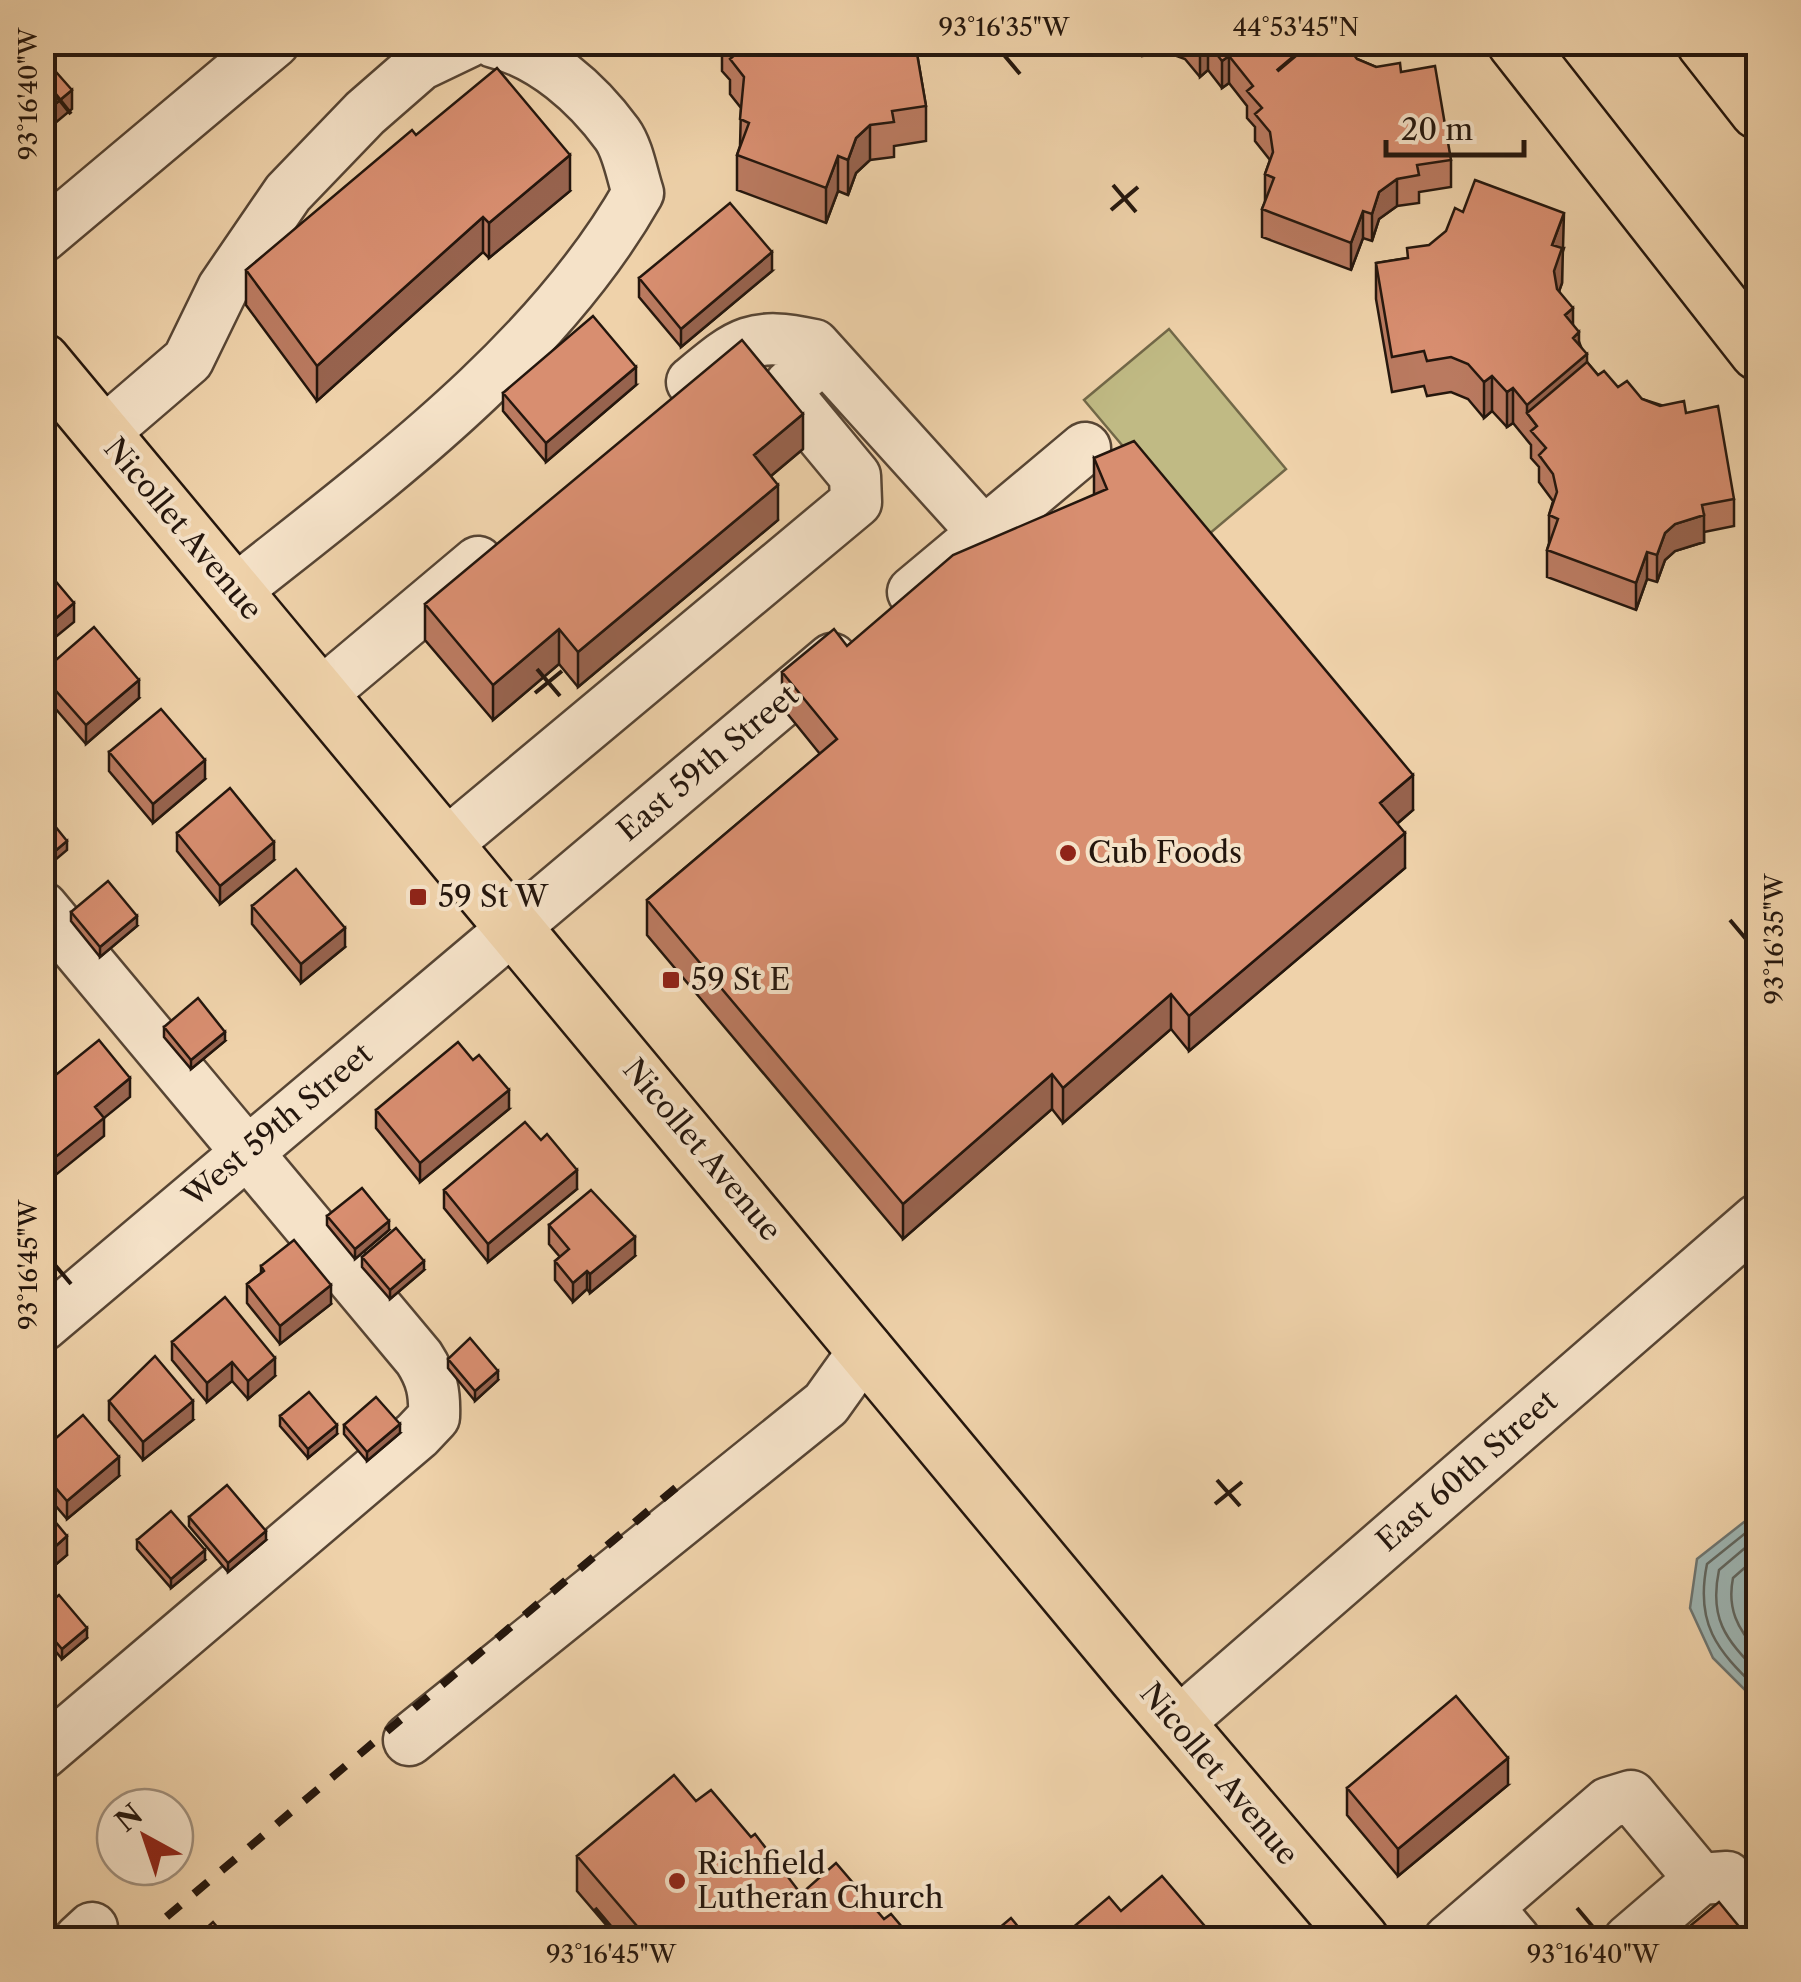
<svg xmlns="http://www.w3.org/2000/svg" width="1801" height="1982" viewBox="0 0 1801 1982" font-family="'Libre Caslon Text',serif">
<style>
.green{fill:#c0ba84;stroke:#726848;stroke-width:2.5}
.water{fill:#9db5b3;stroke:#6d7571;stroke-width:2.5}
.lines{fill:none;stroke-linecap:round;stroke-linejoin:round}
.shore{stroke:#606660;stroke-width:2.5}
.minor-casing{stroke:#574534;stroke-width:55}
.major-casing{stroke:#24160d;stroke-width:60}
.highway-casing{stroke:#24160d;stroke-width:60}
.minor{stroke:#f5e2c8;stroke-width:50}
.major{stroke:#efd2aa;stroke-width:55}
.highway{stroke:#efd2aa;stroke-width:55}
.rail{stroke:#24160d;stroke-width:8;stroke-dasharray:18 18;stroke-linecap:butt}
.wall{fill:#ba7a60;stroke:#24160d;stroke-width:2.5}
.shaded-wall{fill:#97634e;stroke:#24160d;stroke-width:2.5}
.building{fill:#d88e70;stroke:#24160d;stroke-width:2.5}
.ticks{fill:none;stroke:#24160d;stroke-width:4}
.poi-dot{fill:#8f2418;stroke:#f5e2c8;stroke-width:4}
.labels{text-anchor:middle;stroke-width:8;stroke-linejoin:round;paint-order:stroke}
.street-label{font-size:30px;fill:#24160d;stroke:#f5e2c8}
.poi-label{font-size:30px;fill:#24160d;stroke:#f5e2c8;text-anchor:start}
.neatline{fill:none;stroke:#24160d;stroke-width:4}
.ticks-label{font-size:25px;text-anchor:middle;fill:#24160d}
</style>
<rect width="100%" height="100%" fill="#efd2aa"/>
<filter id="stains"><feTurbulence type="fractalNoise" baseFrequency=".002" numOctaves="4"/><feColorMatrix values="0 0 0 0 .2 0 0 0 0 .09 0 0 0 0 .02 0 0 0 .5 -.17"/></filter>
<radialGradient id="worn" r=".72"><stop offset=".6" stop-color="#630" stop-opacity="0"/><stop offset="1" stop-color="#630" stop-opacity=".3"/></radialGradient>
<!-- green -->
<path class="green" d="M1169,329L1286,469L1202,540L1084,400Z"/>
<!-- water -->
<path class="water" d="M1758,1511V1703L1713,1658L1690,1608L1697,1559Z"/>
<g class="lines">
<!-- shore -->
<path class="shore" d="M1758,1523L1707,1564C1695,1623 1716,1650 1758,1689
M1758,1537L1719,1570C1709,1618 1725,1639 1758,1672
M1758,1556L1733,1578C1727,1608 1737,1629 1758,1651"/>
<defs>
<path id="minor" d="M42,237L274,42
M692,382C739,343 751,331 814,345L984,533
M103,433L188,360L223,288L288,193L365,113L420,65L468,42
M235,591C378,477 547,354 638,193C632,175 628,149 617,134C587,93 543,54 494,42
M913,592L1085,448
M321,694L478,562
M445,845L856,502L855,476L787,394L790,385L825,357
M42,907L419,1358C432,1378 435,1393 434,1417L417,1435L42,1754
M42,1326L832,659
M1177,1724L1758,1219
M409,1740L826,1404L866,1348
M1488,1908L1515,1940
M79,1940L92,1928
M1449,1940L1608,1803L1631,1796L1700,1879
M1629,1940L1700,1879L1727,1877L1758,1915"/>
<path id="major" d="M42,361L1136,1676L1361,1940"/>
<path id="highway" d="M1515,42L1758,352
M1704,42L1758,111"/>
</defs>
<!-- minor casing -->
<use href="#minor" class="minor-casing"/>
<!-- major casing -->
<use href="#major" class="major-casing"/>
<!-- highway casing -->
<use href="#highway" class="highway-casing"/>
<!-- minor -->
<use href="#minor" class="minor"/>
<!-- major -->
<use href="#major" class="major"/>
<!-- highway -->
<use href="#highway" class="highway"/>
<!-- rail -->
<path class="rail" d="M139,1940L685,1480"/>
</g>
<!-- wall -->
<path class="wall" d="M710,42H915L926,106V141L894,146V157L870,160L856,173L848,195L838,191L826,223L737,190V155L740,146L741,108L730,94V80L722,71V57Z
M1106,42H1331L1334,47L1357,59L1376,67L1401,72L1451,160V187L1419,192V203L1397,206L1379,219L1372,241L1363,238L1351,270L1262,237V209L1265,202V174L1270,160L1255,141V127L1247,118V106L1229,83L1222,88L1208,70L1200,77L1185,59L1166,52L1142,56L1140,47L1108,52Z
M416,135L570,191L489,258L483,252L317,401L246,305V270Z
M1564,248L1562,254V283L1559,291L1587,362L1598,375L1618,387L1642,399L1686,413L1734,499V526L1704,532V542L1675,551L1665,560L1657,582L1647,579L1636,610L1547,577V550L1549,543V515L1553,501L1539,482V467L1531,458V445L1513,423L1507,427L1492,411L1484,418L1468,399L1451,392L1427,396L1424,386L1392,392L1376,299V263L1407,258Z
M772,271L681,347L639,297V278Z
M636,385L546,462L503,411V393Z
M803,449L771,476L778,520L578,687L559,664L493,720L425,640V604Z
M1094,458L1413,810L1397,824L1405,868L1189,1051L1171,1029L1063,1123L1052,1109L903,1239L647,935V900L820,754L782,707V672L847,646L1094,495Z
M42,672L139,698L86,744L42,693Z
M109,752L205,779L153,823L109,771Z
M177,833L274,860L220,904L177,851Z
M252,906L345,947L301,983L252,924Z
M71,912L137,926L100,957L71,921Z
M164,1027L225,1041L191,1069L164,1037Z
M509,1109L420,1182L376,1128V1110Z
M541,1140L577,1189L488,1262L444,1208V1190Z
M327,1216L389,1230L355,1259L327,1225Z
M549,1225L635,1256L590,1293L587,1289L573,1302L555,1280V1261L560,1257L549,1244Z
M362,1257L424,1270L390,1299L362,1267Z
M261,1266L331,1304L280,1344L247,1303V1284L261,1273Z
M172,1342L275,1376L248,1399L232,1381L207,1402L172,1360Z
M448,1359L498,1380L475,1401L448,1368Z
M109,1401L193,1420L143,1460L109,1420Z
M280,1416L337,1434L308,1458L280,1426Z
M344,1425L400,1433L367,1461L344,1434Z
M42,1450L119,1476L67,1519L42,1490Z
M42,1506L67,1555L48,1571L42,1565Z
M189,1517L266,1540L228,1572L189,1526Z
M137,1540L205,1560L171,1588L137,1549Z
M42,1609L87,1638L62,1659L42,1635Z
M1508,1785L1398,1876L1347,1815V1788Z
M696,1801L801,1894L884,1919L913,1940H619L577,1891V1856Z"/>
<!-- shaded-wall -->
<path class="shaded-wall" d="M1208,43V70L1200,77V50Z
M1229,56V83L1222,88V61Z
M72,90V109L42,134V115Z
M870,125V160L856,173L848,195V160L856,138Z
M570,155V191L489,258V223Z
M838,156V191L826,223V188Z
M1397,179V206L1379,219L1372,241V214L1379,192Z
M1363,211V238L1351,270V243Z
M1564,213L1562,283L1554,306L1552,245Z
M483,217V252L317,401V366Z
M772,252V271L681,347V329Z
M1573,308V343L1565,315Z
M1579,332V360L1587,354V389L1537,426L1527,413V405L1573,338Z
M636,367V385L546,462V443Z
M1492,376V411L1484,418V382Z
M1513,388V423L1507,427V392Z
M803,414V449L754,490V455Z
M778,485V520L578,687V652Z
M1704,515V542L1675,551L1665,560L1657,582V555L1665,533L1675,524Z
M1647,552V579L1636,610V583Z
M74,603V622L42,648V630Z
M559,629V664L493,720V685Z
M139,680V698L86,744V725Z
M205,760V779L153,823V804Z
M1413,775V810L1380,838V803Z
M1405,833V868L1189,1051V1016Z
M67,841V850L42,871V862Z
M274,842V860L220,904V886Z
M137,916V926L100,957V947Z
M345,928V947L301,983V964Z
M1171,994V1029L1063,1123V1088Z
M225,1032V1041L191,1069V1060Z
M1052,1074V1109L903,1239V1204Z
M130,1078V1097L104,1118V1136L42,1186V1168L95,1107Z
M509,1090V1109L420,1182V1163Z
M577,1170V1189L488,1262V1244Z
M389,1221V1230L355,1259V1249Z
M635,1237V1256L590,1293V1274Z
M424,1261V1270L390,1299V1290Z
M587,1271V1289L573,1302V1283Z
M331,1285V1304L280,1344V1326Z
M275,1358V1376L248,1399V1381Z
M232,1362V1381L207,1402V1383Z
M498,1371V1380L475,1401V1391Z
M193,1401V1420L143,1460V1442Z
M400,1424V1433L367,1461V1452Z
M337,1425V1434L308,1458V1449Z
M119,1457V1476L67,1519V1501Z
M266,1531V1540L228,1572V1563Z
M67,1536V1555L48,1571V1553Z
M205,1550V1560L171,1588V1579Z
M87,1628V1638L62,1659V1649Z
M52,1717V1727L42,1734V1725Z
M1508,1758V1785L1398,1876V1849Z"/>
<!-- building -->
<path class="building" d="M728,42H915L926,106L892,111L894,122L870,125L856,138L848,160L838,156L826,188L737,155L749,123L740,119L744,77L730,59L737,53Z
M1194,42H1331L1334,47L1340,42H1344L1357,59L1376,67L1400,63L1401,72L1435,66L1451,160L1417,165L1419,175L1397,179L1379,192L1372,214L1363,211L1351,243L1262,209L1274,178L1265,174L1273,152L1270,132L1255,114L1262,108L1247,91L1253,86L1229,56L1222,61L1208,43L1200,50Z
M42,56L72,90L42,115Z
M497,68L570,155L489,223L483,217L317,366L246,270L412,130L416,135Z
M1475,180L1564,213L1552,245L1562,248L1554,271L1557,289L1573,308L1565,315L1579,332L1573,338L1587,354L1527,405L1513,388L1507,392L1492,376L1484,382L1468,364L1451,357L1427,361L1424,351L1392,357L1376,263L1408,258L1407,248L1429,245L1446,231L1455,208L1463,212Z
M730,203L772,252L681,329L639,278Z
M593,316L636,367L546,443L503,393Z
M742,340L803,414L754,455L778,485L578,652L559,629L493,685L425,604Z
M1587,362L1598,375L1604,371L1618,387L1627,381L1642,399L1660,406L1684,401L1686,413L1718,406L1734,499L1702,505L1704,515L1675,524L1665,533L1657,555L1647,552L1636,583L1547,550L1558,519L1549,515L1557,492L1553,474L1539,455L1546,448L1531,431L1537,426L1527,413Z
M1134,441L1413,775L1380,803L1405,833L1189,1016L1171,994L1063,1088L1052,1074L903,1204L647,900L837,739L782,672L834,629L847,646L953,555L1107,489L1094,458Z
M42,565L74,603L42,630Z
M94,627L139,680L86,725L42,675V672Z
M161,709L205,760L153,804L109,752Z
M230,788L274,842L220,886L177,833Z
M42,810L67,841L42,862Z
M296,869L345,928L301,964L252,906Z
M108,881L137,916L100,947L71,912Z
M198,998L225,1032L191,1060L164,1027Z
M99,1040L130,1078L95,1107L104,1118L42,1168V1086Z
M458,1042L473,1060L479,1055L509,1090L420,1163L376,1110Z
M525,1122L541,1140L547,1134L577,1170L488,1244L444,1190Z
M362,1188L389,1221L355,1249L327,1216Z
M591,1190L635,1237L590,1274L587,1271L573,1283L555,1261L569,1249L549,1225Z
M396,1228L424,1261L390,1290L362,1257Z
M294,1240L331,1285L280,1326L247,1284L264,1271L261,1266Z
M225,1297L275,1358L248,1381L232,1362L207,1383L172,1342Z
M470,1338L498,1371L475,1391L448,1359Z
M155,1356L193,1401L143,1442L109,1401Z
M309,1392L337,1425L308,1449L280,1416Z
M376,1397L400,1424L367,1452L344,1425Z
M83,1415L119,1457L67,1501L42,1472V1450Z
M227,1485L266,1531L228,1563L189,1517Z
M42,1506L67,1536L48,1553L42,1547Z
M171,1511L205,1550L171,1579L137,1540Z
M59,1595L87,1628L62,1649L42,1626V1609Z
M1456,1696L1508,1758L1398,1849L1347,1788Z
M42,1705L52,1717L42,1725Z
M674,1775L696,1801L711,1790L751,1837L755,1834L801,1894L836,1863L884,1919L891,1914L913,1940H649L577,1856Z
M1162,1876L1215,1938L1212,1940H1058L1109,1897L1121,1911Z
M1719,1902L1750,1940H1673Z
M1011,1918L1029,1940H985Z
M213,1922L228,1940H193Z"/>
<!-- ticks -->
<path class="ticks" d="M1004,55L1020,74M1277,71L1296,55M55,94L71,114M1113,185L1136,212M1111,210L1138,187M537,669L560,696M535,693L562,671M1730,920L1746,939M55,1265L71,1284M1217,1480L1240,1506M1215,1504L1242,1482M595,1908L611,1927M1577,1908L1593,1927"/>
<!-- markers -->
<g class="poi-dot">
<circle cx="1068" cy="853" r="10"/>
<rect x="408" y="887" width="20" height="20" rx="5"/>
<rect x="661" y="970" width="20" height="20" rx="5"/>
<circle cx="677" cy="1881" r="10"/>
</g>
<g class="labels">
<!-- street labels -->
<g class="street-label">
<text transform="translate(183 529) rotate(50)" y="10">Nicollet Avenue</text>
<text transform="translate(708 763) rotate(-40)" y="10">East 59th Street</text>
<text transform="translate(278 1125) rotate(-40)" y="10">West 59th Street</text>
<text transform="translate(702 1150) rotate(50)" y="10">Nicollet Avenue</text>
<text transform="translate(1467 1471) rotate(-41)" y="10">East 60th Street</text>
<text transform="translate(1219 1774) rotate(50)" y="10">Nicollet Avenue</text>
</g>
<!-- poi labels -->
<g class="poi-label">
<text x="1088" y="863">Cub Foods</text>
<text x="438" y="907">59 St W</text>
<text x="691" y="990">59 St E</text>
<text x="697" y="1874">Richfield<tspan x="697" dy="34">Lutheran Church</tspan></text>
</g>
</g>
<!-- margin -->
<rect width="1801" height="1982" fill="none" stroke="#efd2aa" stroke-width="110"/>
<!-- north arrow -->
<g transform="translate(145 1837) rotate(320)"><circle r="48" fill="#f5e2c8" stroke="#a1907d" stroke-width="2.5"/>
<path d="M0-8L18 38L0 25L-18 38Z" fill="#8f2418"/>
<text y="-15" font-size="28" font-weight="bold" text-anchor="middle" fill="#24160d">N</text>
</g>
<!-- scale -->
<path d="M1386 140v15h138v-15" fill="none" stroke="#24160d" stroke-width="5"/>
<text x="1401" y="140" font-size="30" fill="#24160d" stroke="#f5e2c8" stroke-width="8" paint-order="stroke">20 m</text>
<rect x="55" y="55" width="1691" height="1872" class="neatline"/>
<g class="ticks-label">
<text x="1004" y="36">93°16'35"W</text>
<text x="1296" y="36">44°53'45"N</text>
<text transform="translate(28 94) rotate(-90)" y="9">93°16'40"W</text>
<text transform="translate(1774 939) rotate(-90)" y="9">93°16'35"W</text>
<text transform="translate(28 1265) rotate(-90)" y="9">93°16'45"W</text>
<text x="611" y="1963">93°16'45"W</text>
<text x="1593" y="1963">93°16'40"W</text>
</g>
<rect width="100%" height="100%" filter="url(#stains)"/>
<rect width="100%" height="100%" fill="url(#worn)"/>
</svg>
